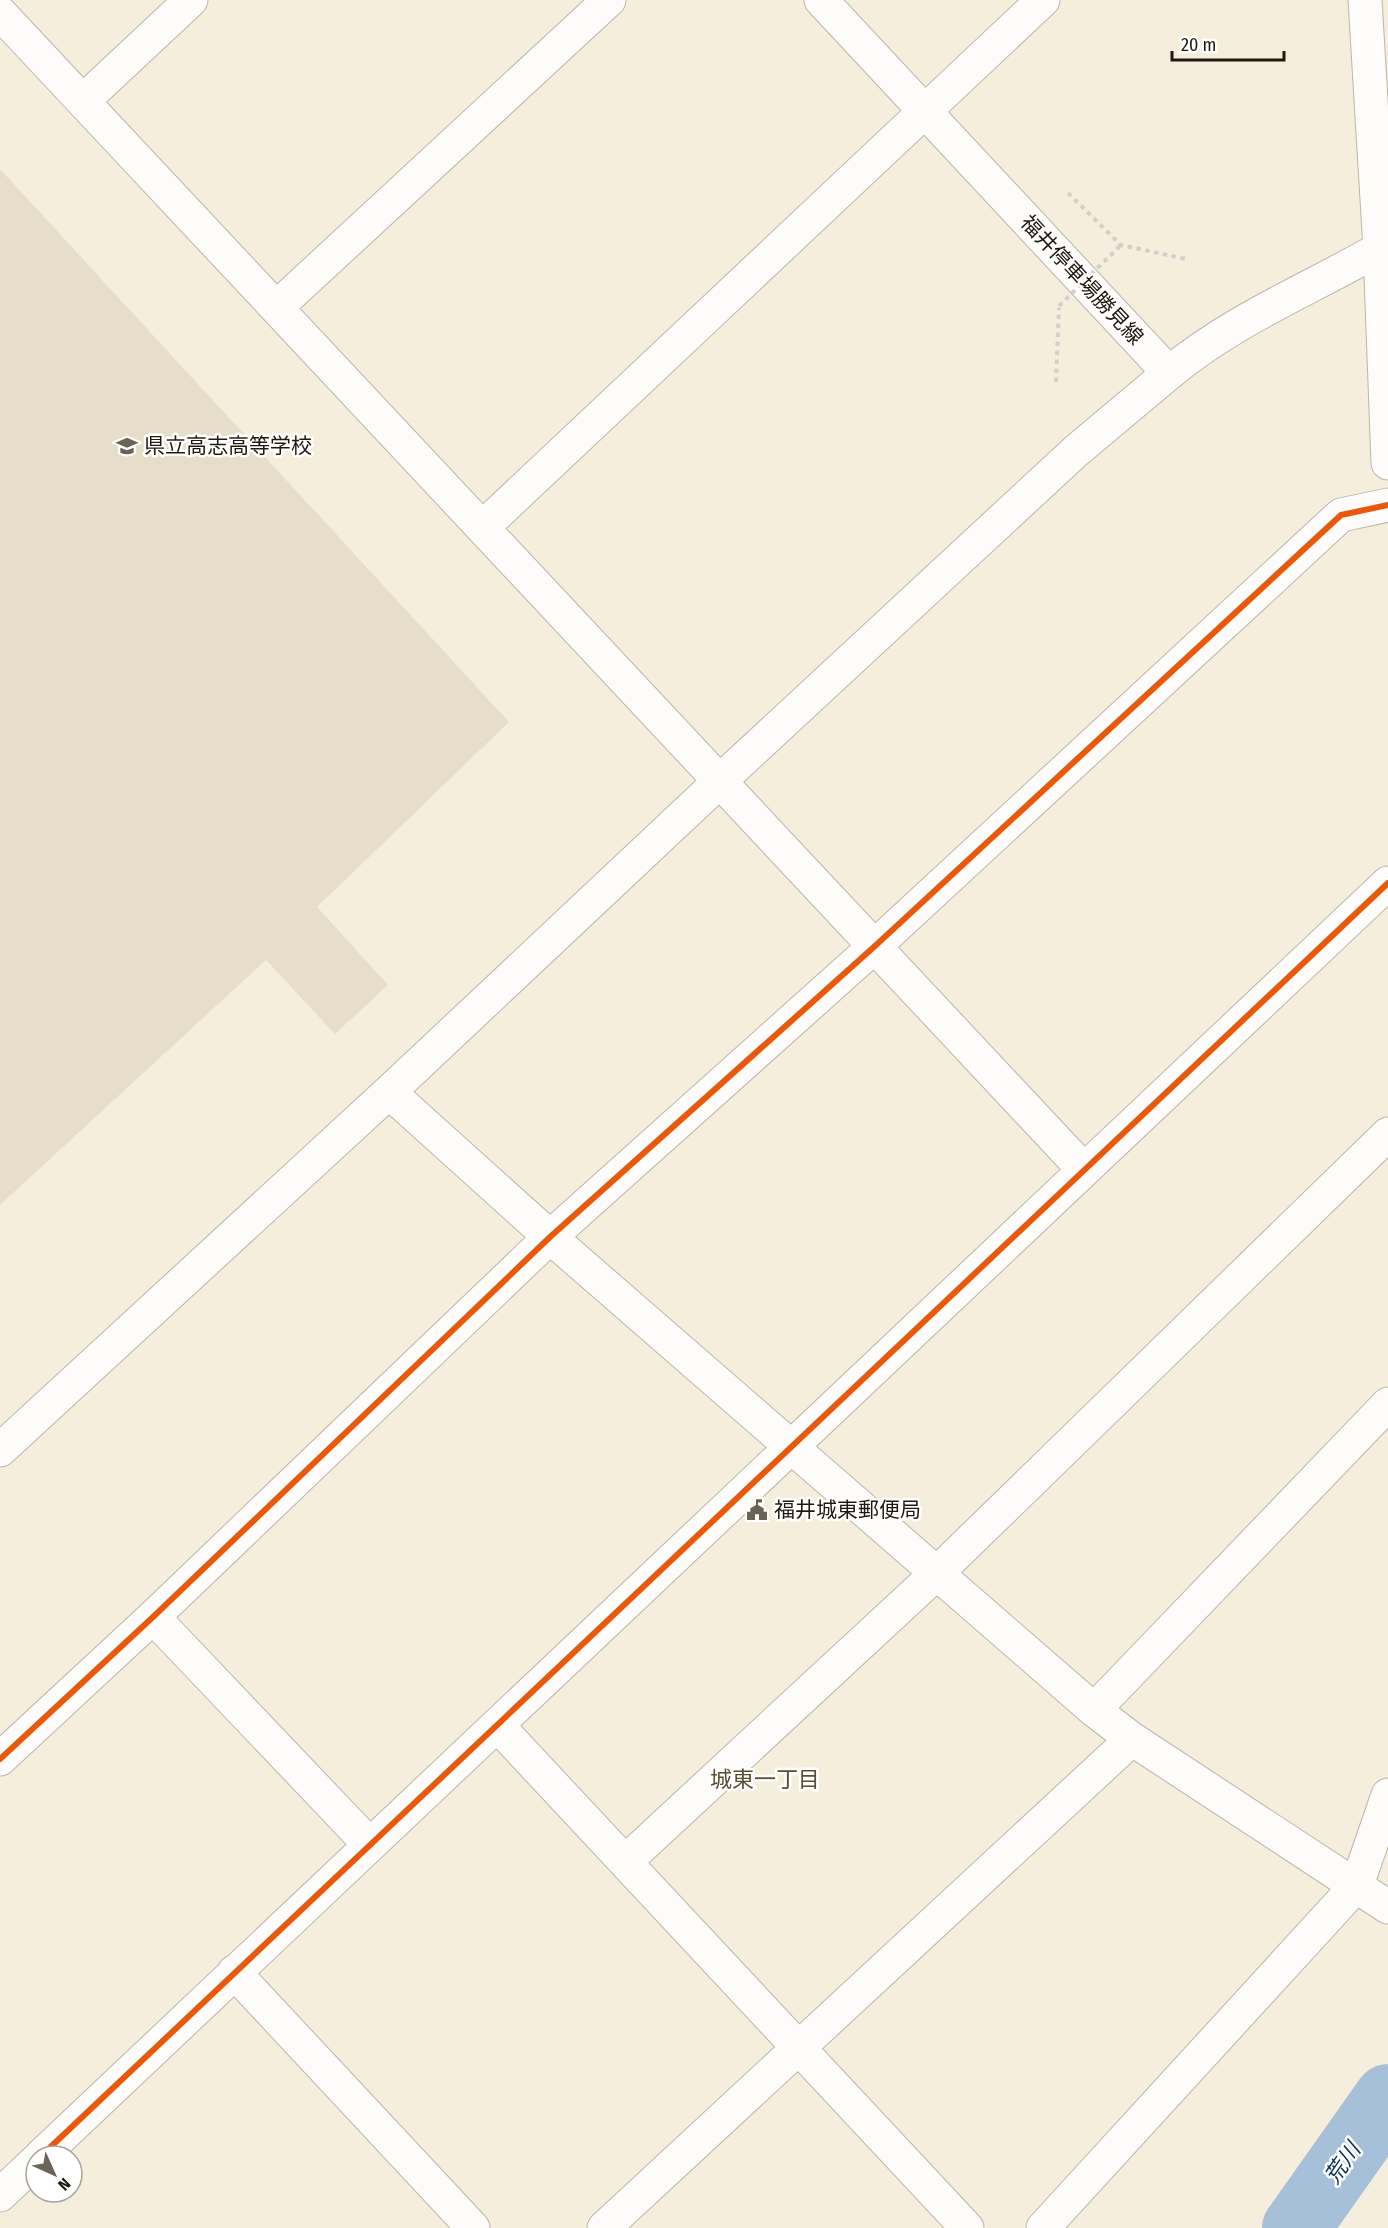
<svg xmlns="http://www.w3.org/2000/svg" width="1388" height="2228" viewBox="0 0 1388 2228" font-family="'Fira Sans Condensed','Noto Sans JP',sans-serif">
<style>
.education{fill:#e6decb}
.lines{fill:none;stroke-linecap:round;stroke-linejoin:round}
.river{stroke:#a7c0d9;stroke-width:68}
.minor-casing{stroke:#bcb6a9;stroke-width:35}
.major-casing{stroke:#bcb6a9;stroke-width:35}
.path{stroke:#d2d0cb;stroke-width:4;stroke-dasharray:4.5 4.5;stroke-linecap:butt}
.minor{stroke:#fefcfa;stroke-width:33}
.major{stroke:#fefcfa;stroke-width:33}
.path-bridge{stroke:#d2d0cb;stroke-width:4;stroke-dasharray:4.5 4.5;stroke-linecap:butt}
.cycleway-casing{stroke:#fff;stroke-width:10}
.cycleway{stroke:#e8590c;stroke-width:6}
.labels{text-anchor:middle;stroke-width:5;stroke-linejoin:round;paint-order:stroke}
.street-label{font-size:21px;fill:#1f1a0f;stroke:#fff}
.poi-label{font-size:21px;fill:#1f1a0f;stroke:#fff;text-anchor:start}
.neighbourhood-label{font-size:22px;fill:#594d33;stroke:#fff}
.water-label{font-size:22px;font-style:italic;fill:#083159;stroke:#fff}
</style>
<rect width="100%" height="100%" fill="#f5eedd"/>
<!-- education -->
<path class="education" d="M0,169L509,722L317,907L388,985L335,1034L266,960L0,1205Z"/>
<g class="lines">
<!-- river -->
<path class="river" d="M1296,2228L1388,2098"/>
<defs>
<path id="minor" d="M1365,0L1380,249L1388,463
M0,13L1084,1170
M83,101L191,0
M277,307L609,0
M483,527L1043,0
M389,1092L550,1237L1094,1710L1132,1739L1388,1907
M0,1450L389,1092L721,780L1076,451L1169,373
M153,1617L370,1845
M1094,1710L1388,1404
M497,1725L967,2228
M0,1759L153,1617L550,1237L875,946L1341,515L1388,505
M625,1862L937,1573L1388,1134
M234,1972L473,2228
M41,2156L1388,883
M0,2195L36,2161
M604,2228L1132,1739
M1043,2228L1357,1885L1388,1795"/>
<path id="major" d="M821,0L1169,373C1235,318 1315,287 1388,244"/>
</defs>
<!-- minor casing -->
<use href="#minor" class="minor-casing"/>
<!-- major casing -->
<use href="#major" class="major-casing"/>
<!-- path -->
<path class="path" d="M1068,193L1121,245L1186,259
M1056,382L1059,308"/>
<!-- minor -->
<use href="#minor" class="minor"/>
<!-- major -->
<use href="#major" class="major"/>
<!-- path-bridge -->
<path class="path-bridge" d="M1059,306L1121,245"/>
<defs>
<path id="cycleway" d="M0,1759L153,1617L550,1237L875,946L1341,515L1388,505
M41,2156L1388,883"/>
</defs>
<!-- cycleway casing -->
<use href="#cycleway" class="cycleway-casing"/>
<!-- cycleway -->
<use href="#cycleway" class="cycleway"/>
</g>
<!-- icons -->
<defs>
<symbol id="school-bare" viewBox="-9 -9 18 18"><path d="M0-5L7-2L0 1L-7-2ZM-4 1L0 2.5L4 1V4Q0 6-4 4Z" fill="#6a6457" stroke="#fff" stroke-width="2.5" paint-order="stroke"/></symbol>
<symbol id="civic-bare" viewBox="-9 -9 18 18"><path d="M-.6-6.5H3V-4.5H.6V-3L4-1V1h2V6H-6V1h2V-1L-.6-3ZM-1.2 2.5V6h2.4V2.5Z" fill="#6a6457" stroke="#fff" stroke-width="2.5" paint-order="stroke"/></symbol>
</defs>
<g fill-rule="evenodd">
<use href="#school-bare" x="112" y="431" width="30" height="30"/>
<use href="#civic-bare" x="742" y="1495" width="30" height="30"/>
</g>
<g class="labels">
<!-- street labels -->
<g class="street-label">
<text transform="translate(1082 280) rotate(47)" y="7">福井停車場勝見線</text>
</g>
<!-- poi labels -->
<g class="poi-label">
<text x="144" y="453">県立高志高等学校</text>
<text x="774" y="1517">福井城東郵便局</text>
</g>
<!-- neighbourhood labels -->
<g class="neighbourhood-label">
<text x="765" y="1787">城東一丁目</text>
</g>
<!-- water labels -->
<g class="water-label">
<text transform="translate(1342 2163) rotate(-55)" y="8">荒川</text>
</g>
</g>
<!-- north arrow -->
<g transform="translate(54 2174) rotate(135)"><circle r="28" fill="#ffffff" stroke="#a5a39f" stroke-width="1.5"/>
<path d="M0-4.5L10 22L0 15L-10 22Z" fill="#6a6457"/>
<text y="-9" font-size="16" font-weight="bold" text-anchor="middle" fill="#1f1a0f">N</text>
</g>
<!-- scale -->
<path d="M1172 51v9h112v-9" fill="none" stroke="#1f1a0f" stroke-width="3"/>
<text x="1181" y="51" font-size="18" fill="#1f1a0f" stroke="#ffffff" stroke-width="4.5" paint-order="stroke">20 m</text>
</svg>
